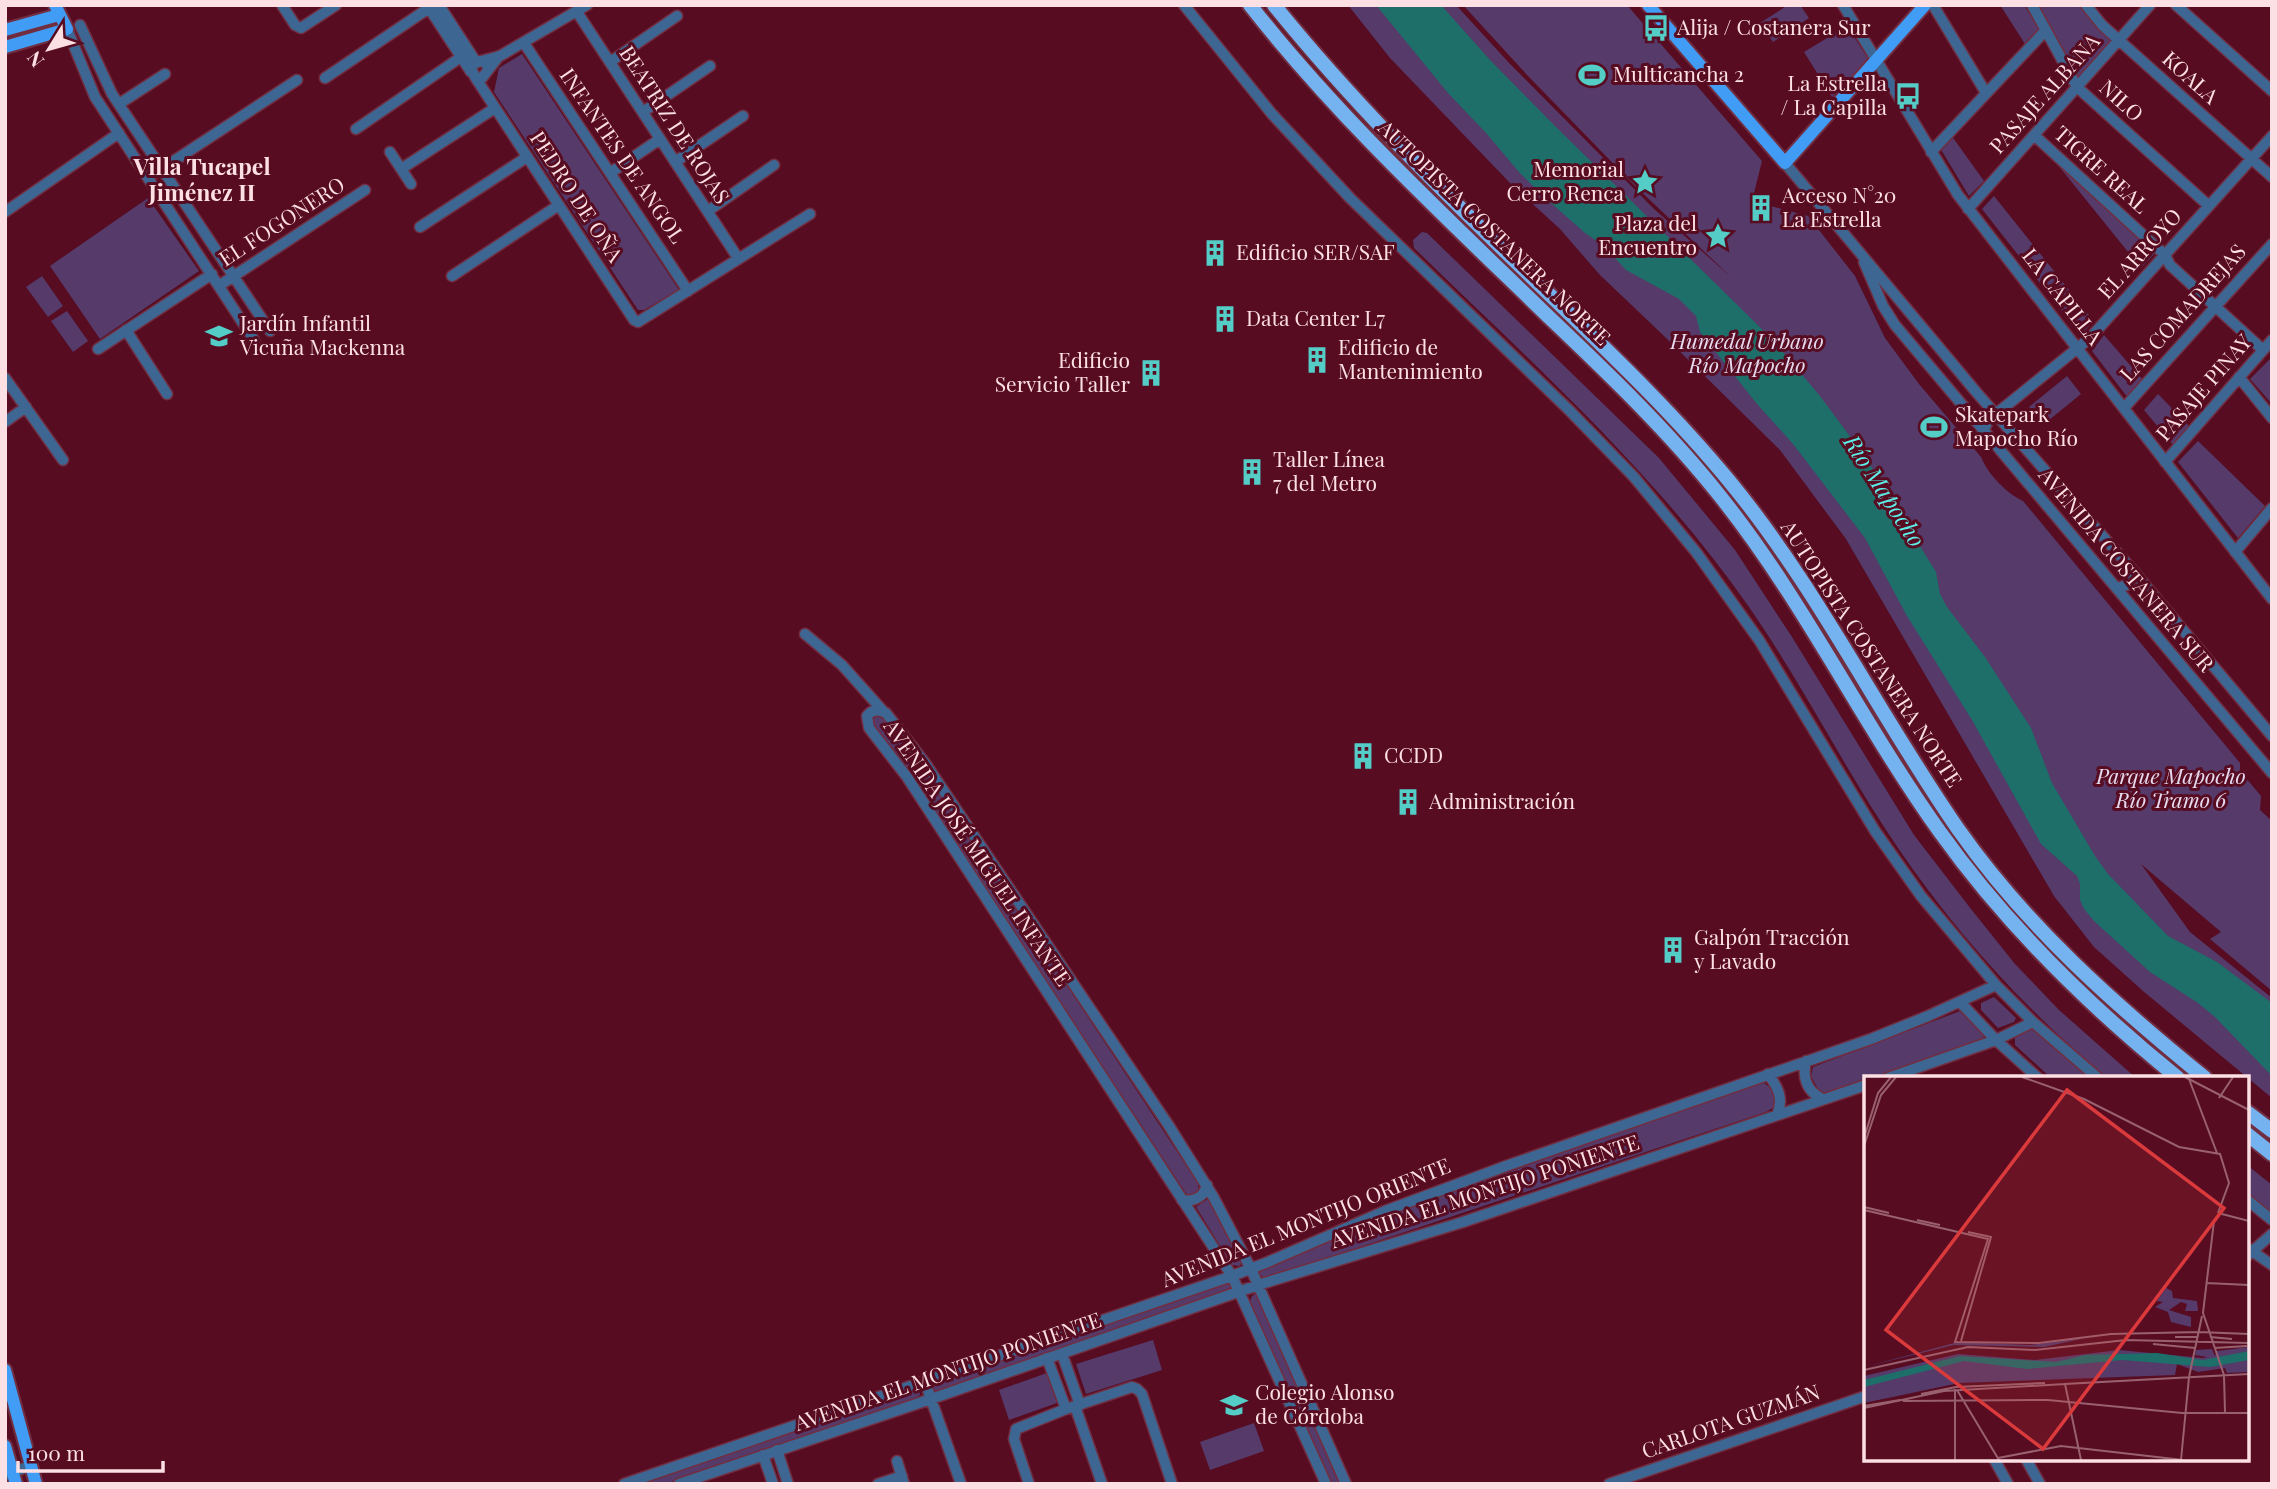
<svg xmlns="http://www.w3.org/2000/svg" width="2277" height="1489" viewBox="0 0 2277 1489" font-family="'Playfair Display',serif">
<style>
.green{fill:#563a69}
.water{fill:#1e6e6a}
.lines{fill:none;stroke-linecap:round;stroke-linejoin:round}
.minor-casing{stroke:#722e41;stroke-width:13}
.major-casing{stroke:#722e41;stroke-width:16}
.highway-casing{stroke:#722e41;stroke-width:18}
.minor{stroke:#3d6792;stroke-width:10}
.major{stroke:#409cf4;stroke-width:12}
.highway{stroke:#75b2f0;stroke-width:14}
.labels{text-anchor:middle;stroke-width:6;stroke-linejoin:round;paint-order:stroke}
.poi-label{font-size:21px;fill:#fde0e3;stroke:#570c22;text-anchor:start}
.street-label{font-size:21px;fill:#fde0e3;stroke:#570c22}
.park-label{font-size:21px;font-style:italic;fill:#e7dbf0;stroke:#570c22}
.neighbourhood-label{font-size:23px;font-weight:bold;fill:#fde0e3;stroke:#570c22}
.water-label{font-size:23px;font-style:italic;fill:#5dede6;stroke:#570c22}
.inset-road{fill:none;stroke:#99616f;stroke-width:2}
.view{fill:#da3a3b;fill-opacity:0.15;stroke:#da3a3b;stroke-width:3.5}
.inset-edge{fill:none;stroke:#fde0e3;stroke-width:3.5}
</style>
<rect width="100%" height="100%" fill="#570c22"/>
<!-- green -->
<path class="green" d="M1348,5H1456L1510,64L1653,208L1731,277L1634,185L1528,76L1463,5H1627L1762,161L1752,201L1808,216L1855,276L1885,338L1919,384L1981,457C1988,474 2006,493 2023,501L2240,763V771L2261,796L2260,810L2272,821V991L2210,939L2221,932L2141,864L2190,932L2272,998V1098L2143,991L2094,947L2054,896L1846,539L1780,450L1664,336L1600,275L1560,229L1510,183L1390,58Z
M1788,5H1800L1809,18L1773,42L1760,23Z
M2000,5H2024L2039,29L2025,44Z
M2037,5H2082L2116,43L2079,84Z
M1847,26L1869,60L1832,97L1804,52Z
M522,54L679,290L644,310H638L494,92L499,68Z
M1951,135L1984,181L1969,196L1940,148Z
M2045,149L2160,248L2141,268Z
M1994,196L2094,321L2081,335L1982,209Z
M148,198L199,271L100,339L50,266Z
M1422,232L1427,233L1659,458L1735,550L1792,637L1914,835L1971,909L2015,964L2059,1010L2136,1078H2107C2027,1011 1957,935 1898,848C1845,770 1803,685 1749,607C1655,472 1531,362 1414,248L1413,240Z
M42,276L63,306L48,317L26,287Z
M67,311L88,341L73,352L51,321Z
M2104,335L2143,380L2128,398L2092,351Z
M2272,357V404L2250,379Z
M2067,376L2081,394L2043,425L2029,407Z
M2158,394L2190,427L2174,446L2144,410Z
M2198,441L2265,506L2238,538L2178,462Z
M877,715L885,720L918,761L1198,1183L1199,1194L1191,1196L1187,1195L896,752L873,724V720Z
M1994,997L2016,1018L2014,1022L1998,1028L1981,1010V1003Z
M1960,1011L1985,1036L1980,1041L1875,1078H1866V1081L1824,1096L1820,1093L1811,1076L1813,1067Z
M2034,1028L2090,1078H2051L2015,1045V1037Z
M1762,1082C1771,1086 1777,1097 1776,1106L1766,1112L1264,1279L1259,1273L1260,1269L1371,1221Z
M2247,1165L2272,1185V1214L2247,1194Z
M1209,1198L1243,1263L1239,1266L1232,1265L1196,1207Z
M1227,1282L1232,1289L1221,1294L940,1390L936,1391L933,1388L935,1382Z
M1255,1294L1259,1297L1341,1484H1331L1250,1301L1252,1296Z
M1153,1340L1162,1370L1086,1394L1076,1364Z
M1047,1373L1057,1403L1009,1420L999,1390Z
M915,1388L919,1389L920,1395L914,1399L665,1484H637Z
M1254,1423L1264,1451L1210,1470L1200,1442Z"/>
<!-- water -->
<path class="water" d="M1376,5H1441L1490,60L1555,126L1771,338L1820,396L1866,458L1936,572L1940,594L1947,607L1985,657L2031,728L2052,783L2095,856L2108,874L2168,936L2217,962L2272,1003V1076L2215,1017L2198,1003L2150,972L2094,921L2084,909L2080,900V884L2077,876L2041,844L1972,720L1907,616L1865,538L1793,444L1757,404L1711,346L1700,332L1696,316L1679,299L1626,270L1604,246L1585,233L1543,196L1519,172L1487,134L1448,93Z"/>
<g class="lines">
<defs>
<path id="minor" d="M282,5L295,25L301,28L336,5
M427,5L471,72
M439,5L476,62
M1184,5L1272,114L1350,198L1569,410L1634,477L1696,552L1759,640L1875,831L1921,896L1996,985L2033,1022L2098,1078
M1843,5L1958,195L2272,599
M1933,5L1986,93
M2032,5L2077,87L2209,206
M2086,5L2102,25L2272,177
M2176,5L2272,91
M577,12L738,258
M80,25L112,94L270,331
M67,29L95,97L254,340
M524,43L688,291
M481,61L500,56L587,5
M610,62L677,16
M489,69L485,62L481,61L473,64L471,68L475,77L482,78L499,56
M475,77L634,320L638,322L810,214
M325,78L429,8
M119,104L165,74
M643,112L710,66
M356,129L461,57
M2034,135L2165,255L2170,265L2263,350
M390,152L411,184
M1931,152L2046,30
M675,162L743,116
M1785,163L1977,393L2135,573L2272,736
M401,169L495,108
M157,172L297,80
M610,173L660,139
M1968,209L2150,5
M708,211L774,165
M5,212L119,133
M420,227L527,157
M1864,262L1883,306L1895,325L2272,773
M452,276L559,205
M220,285L365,190
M126,330L167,394
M98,349L212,274
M2239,377L2272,418
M5,378L63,460
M2124,408L2272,244
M5,422L26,407
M1983,432L1988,421L1996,414L2090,338L2272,136
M2165,462L2272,340
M2235,552L2272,508
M2117,588L2127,585L2135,573
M805,634L842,665L883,711
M1960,1002L1996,1040L2038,1078
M1806,1061C1802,1078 1807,1092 1823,1099
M1768,1074C1778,1087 1784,1099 1777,1115
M1888,1078L1996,1040L2033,1022
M1182,1200C1194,1202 1204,1197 1207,1185
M2247,1200L2272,1220
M2249,1249L2272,1265
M2247,1256L2272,1234
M1062,1354L1080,1405
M1047,1358L1066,1409
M925,1382L961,1484
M1075,1406L1102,1484
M777,1450L788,1484
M763,1455L773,1484
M1994,1459L2008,1484
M2026,1459L2040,1484
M897,1461L904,1484
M5,1475L30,1466
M624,1484L1232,1276L1268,1262L1385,1211L1506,1166L1871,1039L1928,1016L1996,985
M679,1484L931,1399L1258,1285L1463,1222L1866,1085
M878,1484L902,1476
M1029,1484L1014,1439L1016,1429L1066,1409L1132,1387L1137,1389L1142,1394L1172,1484
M1326,1484L1232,1276L907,777L869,728L867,716C872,709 879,709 886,713L925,763L1169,1126L1214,1198L1251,1269L1346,1484
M1609,1484L1866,1396"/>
<path id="major" d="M1648,5L1785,163L1925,5
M5,30L59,15
M5,47L67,29L55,5
M5,1370L36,1484
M5,1446L16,1484"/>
<path id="highway" d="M1250,5C1340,120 1448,219 1552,320C1611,376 1670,433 1720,496C1804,601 1862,723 1940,832C2007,926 2088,1005 2178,1078
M1274,5C1349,98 1434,183 1520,266C1592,336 1666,404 1730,482C1818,589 1879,715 1958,829C2026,926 2114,1004 2205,1078
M2247,1112L2272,1131
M2247,1134L2272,1154"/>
</defs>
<!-- minor casing -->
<use href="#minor" class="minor-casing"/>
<!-- major casing -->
<use href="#major" class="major-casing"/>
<!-- highway casing -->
<use href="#highway" class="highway-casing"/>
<!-- minor -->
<use href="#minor" class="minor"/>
<!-- major -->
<use href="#major" class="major"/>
<!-- highway -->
<use href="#highway" class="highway"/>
</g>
<!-- icons -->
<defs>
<symbol id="bus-bare" viewBox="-9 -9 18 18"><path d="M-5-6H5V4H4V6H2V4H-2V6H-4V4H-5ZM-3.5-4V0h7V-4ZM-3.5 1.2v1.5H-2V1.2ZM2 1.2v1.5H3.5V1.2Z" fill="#54cdc7" stroke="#570c22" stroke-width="2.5" paint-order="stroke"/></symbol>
<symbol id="stadium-bare" viewBox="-9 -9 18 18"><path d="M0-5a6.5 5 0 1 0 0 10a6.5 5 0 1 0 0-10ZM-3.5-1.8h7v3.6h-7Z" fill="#54cdc7" stroke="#570c22" stroke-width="2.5" paint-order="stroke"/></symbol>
<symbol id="sight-bare" viewBox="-9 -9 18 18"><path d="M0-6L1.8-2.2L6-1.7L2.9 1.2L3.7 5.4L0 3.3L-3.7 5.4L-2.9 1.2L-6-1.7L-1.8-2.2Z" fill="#54cdc7" stroke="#570c22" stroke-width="2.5" paint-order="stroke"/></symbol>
<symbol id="building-bare" viewBox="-9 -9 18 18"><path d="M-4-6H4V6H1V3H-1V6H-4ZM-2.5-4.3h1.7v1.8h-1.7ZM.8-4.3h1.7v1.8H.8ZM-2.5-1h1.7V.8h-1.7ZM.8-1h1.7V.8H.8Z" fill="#54cdc7" stroke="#570c22" stroke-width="2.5" paint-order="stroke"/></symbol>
<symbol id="school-bare" viewBox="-9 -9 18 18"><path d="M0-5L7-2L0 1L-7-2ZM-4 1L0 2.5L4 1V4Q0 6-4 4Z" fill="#54cdc7" stroke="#570c22" stroke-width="2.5" paint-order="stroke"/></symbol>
</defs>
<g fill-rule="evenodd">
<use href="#bus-bare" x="1637" y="9" width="38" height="38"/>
<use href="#stadium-bare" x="1573" y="56" width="38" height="38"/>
<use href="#bus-bare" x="1889" y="77" width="38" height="38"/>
<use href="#sight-bare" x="1626" y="163" width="38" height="38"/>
<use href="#building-bare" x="1742" y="189" width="38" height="38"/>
<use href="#sight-bare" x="1699" y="217" width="38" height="38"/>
<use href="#building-bare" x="1196" y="234" width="38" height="38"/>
<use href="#building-bare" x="1206" y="300" width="38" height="38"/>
<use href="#school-bare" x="200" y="317" width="38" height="38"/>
<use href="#building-bare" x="1298" y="341" width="38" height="38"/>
<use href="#building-bare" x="1132" y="354" width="38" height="38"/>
<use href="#stadium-bare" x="1915" y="408" width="38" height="38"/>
<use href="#building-bare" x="1233" y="453" width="38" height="38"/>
<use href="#building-bare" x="1344" y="737" width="38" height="38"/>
<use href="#building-bare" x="1389" y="783" width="38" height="38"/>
<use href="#building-bare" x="1654" y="931" width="38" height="38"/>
<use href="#school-bare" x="1215" y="1386" width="38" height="38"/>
</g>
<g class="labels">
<!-- poi labels -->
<g class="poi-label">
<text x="1677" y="35">Alija / Costanera Sur</text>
<text x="1613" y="82">Multicancha 2</text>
<text x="1887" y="91" text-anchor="end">La Estrella<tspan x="1887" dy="24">/ La Capilla</tspan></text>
<text x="1624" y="177" text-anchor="end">Memorial<tspan x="1624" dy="24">Cerro Renca</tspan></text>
<text x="1782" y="203">Acceso N°20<tspan x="1782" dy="24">La Estrella</tspan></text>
<text x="1697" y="231" text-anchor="end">Plaza del<tspan x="1697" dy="24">Encuentro</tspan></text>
<text x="1236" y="260">Edificio SER/SAF</text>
<text x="1246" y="326">Data Center L7</text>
<text x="240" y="331">Jardín Infantil<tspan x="240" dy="24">Vicuña Mackenna</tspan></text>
<text x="1338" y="355">Edificio de<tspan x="1338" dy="24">Mantenimiento</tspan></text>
<text x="1130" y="368" text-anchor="end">Edificio<tspan x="1130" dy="24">Servicio Taller</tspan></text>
<text x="1955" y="422">Skatepark<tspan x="1955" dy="24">Mapocho Río</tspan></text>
<text x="1273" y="467">Taller Línea<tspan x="1273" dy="24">7 del Metro</tspan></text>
<text x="1384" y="763">CCDD</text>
<text x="1429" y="809">Administración</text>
<text x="1694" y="945">Galpón Tracción<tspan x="1694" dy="24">y Lavado</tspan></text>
<text x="1255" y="1400">Colegio Alonso<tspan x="1255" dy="24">de Córdoba</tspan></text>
</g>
<!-- street labels -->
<g class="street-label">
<text transform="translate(2190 78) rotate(42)" y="7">KOALA</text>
<text transform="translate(2045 94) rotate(-48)" y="7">PASAJE ALBANA</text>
<text transform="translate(2121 101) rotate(42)" y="7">NILO</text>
<text transform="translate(674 125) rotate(57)" y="7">BEATRIZ DE ROJAS</text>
<text transform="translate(622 156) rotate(56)" y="7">INFANTES DE ANGOL</text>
<text transform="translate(2101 170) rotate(42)" y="7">TIGRE REAL</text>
<text transform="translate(576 197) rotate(57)" y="7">PEDRO DE OÑA</text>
<text transform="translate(282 222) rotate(-33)" y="7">EL FOGONERO</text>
<text transform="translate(1494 233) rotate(44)" y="7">AUTOPISTA COSTANERA NORTE</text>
<text transform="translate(2140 254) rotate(-48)" y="7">EL ARROYO</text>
<text transform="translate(2062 297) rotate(52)" y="7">LA CAPILLA</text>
<text transform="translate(2183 313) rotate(-48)" y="7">LAS COMADREJAS</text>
<text transform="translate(2204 388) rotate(-49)" y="7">PASAJE PINAY</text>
<text transform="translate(2126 570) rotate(50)" y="7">AVENIDA COSTANERA SUR</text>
<text transform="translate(1871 654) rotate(57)" y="7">AUTOPISTA COSTANERA NORTE</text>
<text transform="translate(977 853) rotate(56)" y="7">AVENIDA JOSÉ MIGUEL INFANTE</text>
<text transform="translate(1485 1192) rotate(-18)" y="7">AVENIDA EL MONTIJO PONIENTE</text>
<text transform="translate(1306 1223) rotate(-22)" y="7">AVENIDA EL MONTIJO ORIENTE</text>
<text transform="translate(948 1372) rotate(-19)" y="7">AVENIDA EL MONTIJO PONIENTE</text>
<text transform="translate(1731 1422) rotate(-19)" y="7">CARLOTA GUZMÁN</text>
</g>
<!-- park labels -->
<g class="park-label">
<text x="1747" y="349">Humedal Urbano<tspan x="1747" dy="24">Río Mapocho</tspan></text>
<text x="2171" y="784">Parque Mapocho<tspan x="2171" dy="24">Río Tramo 6</tspan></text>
</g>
<!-- neighbourhood labels -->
<g class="neighbourhood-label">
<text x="202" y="175">Villa Tucapel<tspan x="202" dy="26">Jiménez II</tspan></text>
</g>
<!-- water labels -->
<g class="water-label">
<text transform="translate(1884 491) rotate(57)" y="8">Río Mapocho</text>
</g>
</g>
<!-- overview -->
<g transform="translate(1864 1076)">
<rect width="385" height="385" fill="#570c22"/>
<path d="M302,212L308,215L309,222L333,225L334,235H321L323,228L317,226L305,234L327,241V251L307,246L304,236L291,231L299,226L293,225ZM222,262L180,271L90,269L0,291L94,266L165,269ZM385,271V296L363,297L361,292L334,296L313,288L311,299L95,307L0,327V300L94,278L171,284L255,274L339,282L343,281L331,279L332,274L348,273L351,280L353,275Z" fill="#563a69"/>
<path d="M385,275V284L346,291L258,284L163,293L100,285L0,311V304L96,280L192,286L221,279L293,277L339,284Z" fill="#1e6e6a"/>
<path class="inset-road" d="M158,1L220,23L315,71L356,78L365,107L354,137M321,1L385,34M325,3L353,77M355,22L369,1M0,62L14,17L27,1M0,70L17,19L32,1M0,131L25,137M0,134L124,163L91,266L175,267L247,258L335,256M354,137L385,145M53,144L76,149M350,145L339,237L360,299M342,207L385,209M335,256L385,258M311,261H334M346,261L368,263M97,265L127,161L104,156M289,268L331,272M350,272L383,270M0,294L104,271L171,274L262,264L385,267M360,300L361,336M325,301L338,240M91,313V384M93,314L135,384M57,318L92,311L181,307M39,325L184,324L318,337H385M0,330L36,324M0,332L80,315L201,308M134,382L197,370L319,384M217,384L201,308L385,298M317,384L325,301"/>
<path class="view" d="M203,14L360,132L179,373L22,254Z"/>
<rect width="385" height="385" class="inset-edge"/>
</g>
<!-- border -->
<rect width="2277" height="1489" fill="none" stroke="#fde0e3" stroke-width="14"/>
<!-- north arrow -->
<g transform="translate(49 49) rotate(233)" stroke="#570c22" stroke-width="5" paint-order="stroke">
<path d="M0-5L12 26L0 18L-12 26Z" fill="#fde0e3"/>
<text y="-10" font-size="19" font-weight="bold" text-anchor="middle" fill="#fde0e3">N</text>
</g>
<!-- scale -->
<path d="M18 1461v10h145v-10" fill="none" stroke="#fde0e3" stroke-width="3.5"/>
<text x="28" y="1461" font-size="21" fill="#fde0e3" stroke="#570c22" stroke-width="5" paint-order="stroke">100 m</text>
</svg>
